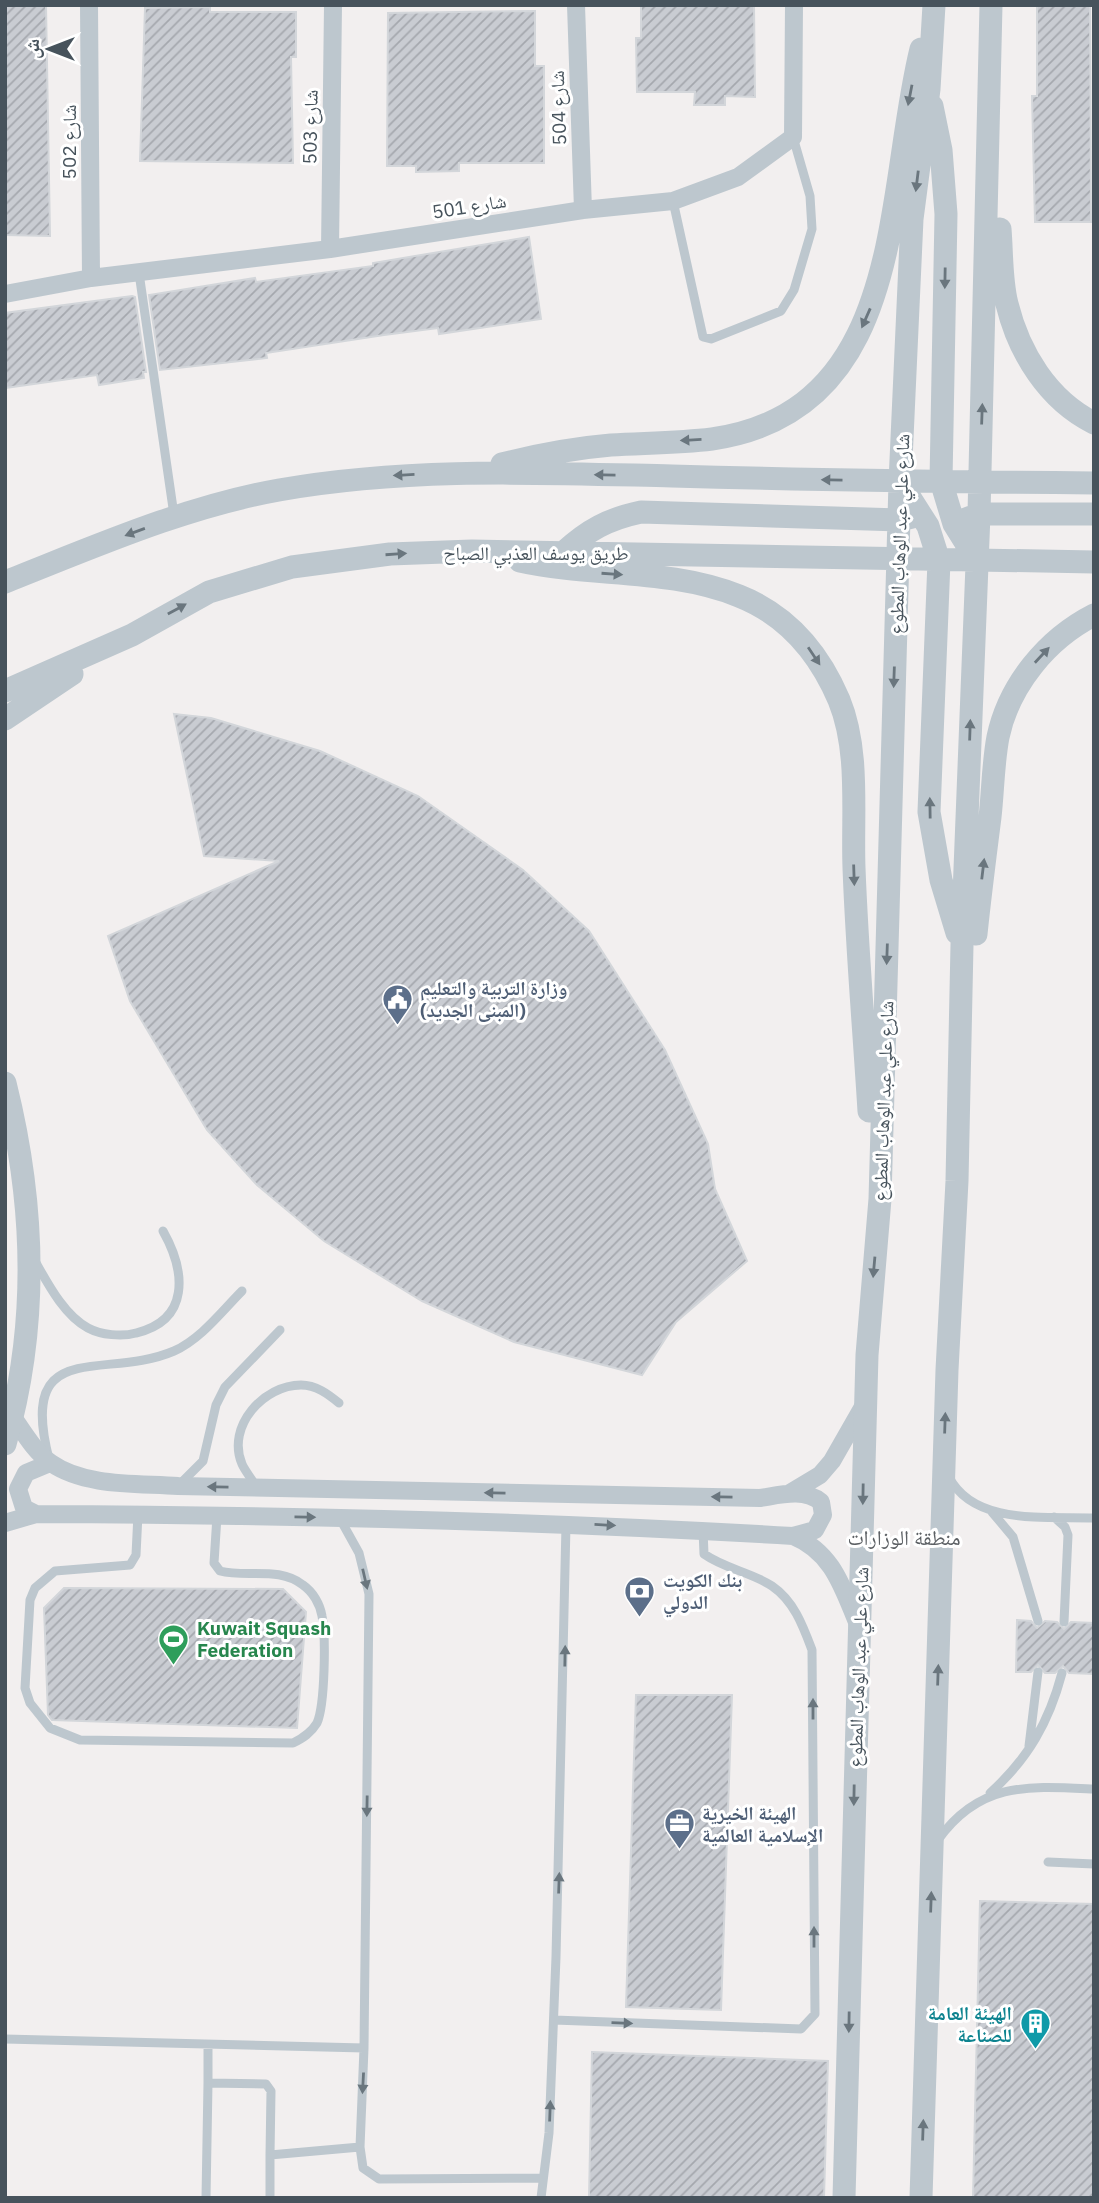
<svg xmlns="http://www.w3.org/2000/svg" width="1099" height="2203" viewBox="0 0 1099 2203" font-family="'IBM Plex Sans','Noto Naskh Arabic',sans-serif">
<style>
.building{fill:url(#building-hatch);stroke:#d3d6da;stroke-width:2}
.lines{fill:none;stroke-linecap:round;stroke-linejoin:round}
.service{stroke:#bdc7ce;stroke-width:9}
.minor{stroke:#bdc7ce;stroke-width:18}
.tertiary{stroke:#bdc7ce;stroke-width:23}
.oneway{fill:#6a767e}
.labels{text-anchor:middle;stroke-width:6;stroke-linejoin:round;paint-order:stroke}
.street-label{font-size:19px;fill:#47535c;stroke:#fff}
.service-label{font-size:19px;font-weight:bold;fill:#4e5e75;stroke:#fff;text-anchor:start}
.leisure-label{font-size:19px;font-weight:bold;fill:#27864d;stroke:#fff;text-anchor:start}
.culture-label{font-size:19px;font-weight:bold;fill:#0d838f;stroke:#fff;text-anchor:end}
.neighbourhood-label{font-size:21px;fill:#5c6064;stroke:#fff}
</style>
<defs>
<pattern id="building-hatch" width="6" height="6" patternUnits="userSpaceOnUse" patternTransform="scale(1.75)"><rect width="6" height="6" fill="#c9ccd2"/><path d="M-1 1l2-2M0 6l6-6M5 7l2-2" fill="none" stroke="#a5a8ae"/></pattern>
</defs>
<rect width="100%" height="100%" fill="#f2efef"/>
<!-- building -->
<path class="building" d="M5,5H46L50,236L5,235Z
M641,5H754L755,97L725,96V105H694L695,92H637L636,38H641Z
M1037,5H1090L1091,222H1035L1032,96H1037Z
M210,7V12H296V57H291L293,163L140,161L145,8Z
M535,11V66H544V163H459V171L416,172V166H387L388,13Z
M529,237L541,319L439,334L438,328L384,335L266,353L267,358L160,370L149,295L255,278L256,282L373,266V263Z
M132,296L135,297L146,372H143L144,378L99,385L97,375L5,388V313Z
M174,714L211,718L320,751L418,796L523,870L589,931L665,1050L708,1144L715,1189L747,1261L676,1322L642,1375L514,1342L422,1301L324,1241L257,1185L207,1130L130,1001L108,936L279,861L204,856Z
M64,1588L283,1589L306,1612L297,1728L52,1720L48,1715L44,1608Z
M1017,1620L1031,1621L1037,1628L1045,1621L1057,1622L1064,1629L1071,1622L1094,1623V1674L1069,1673L1063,1666L1055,1673H1045L1038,1665L1031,1672H1016Z
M636,1695H732L721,2010L626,2007Z
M980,1901L1094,1904V2198H973Z
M592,2052L828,2061L824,2198H589Z"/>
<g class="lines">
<!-- service -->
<path class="service" d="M673,201L703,337L711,339L781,311L794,290L812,229L810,196L793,137
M139,273L174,515
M35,1261C48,1284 64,1315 88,1328C101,1335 122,1337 136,1333C190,1320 186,1272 163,1231
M49,1459C17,1335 105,1381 174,1351C201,1339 222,1311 242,1291
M949,1477C974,1526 1047,1516 1094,1518
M179,1485L203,1461L216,1405L225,1387L280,1330
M256,1487C252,1479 245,1471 242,1464C226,1426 264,1385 301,1385C316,1385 328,1394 339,1403
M992,1512L1013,1537L1038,1621
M138,1514L136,1555L130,1565L55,1571L35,1588L30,1600L25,1688L30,1703L50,1728L80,1740L293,1743C303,1738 311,1733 317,1723C325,1705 326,1637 322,1616C320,1604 313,1592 303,1585C279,1566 247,1578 220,1571L214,1563L217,1516
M339,1517L359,1553L369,1594L364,2048L360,2147L363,2168L379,2179L543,2178
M1054,1517L1065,1527L1068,1535L1064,1622
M1029,1746L1038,1672
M990,1793C1028,1759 1049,1722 1062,1673
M938,1840C980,1781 1030,1786 1094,1789
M1048,1862L1094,1864
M554,2020L801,2029L815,2014L812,1650C803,1626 794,1601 772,1586C751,1572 725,1569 704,1554L703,1530
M5,2039L364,2048
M208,2046V2083
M206,2198L208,2083L266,2084L271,2091L270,2155
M270,2198V2155L360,2147
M541,2198L549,2133L556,1957L566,1525"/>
<!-- minor -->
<path class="minor" d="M89,5L91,278
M576,5L583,210
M330,249L333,5
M5,294L91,278L330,249L583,210L673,201L738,177L793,137L794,5
M790,1493L820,1475L832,1461L864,1405
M36,1514L24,1508L18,1489L26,1473L50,1463
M5,1523L36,1514C289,1515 541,1521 793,1536L815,1530L823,1515L821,1502C804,1488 780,1495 760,1498L178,1486C139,1483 85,1487 51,1463C35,1452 24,1433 13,1417
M793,1536C832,1552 842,1586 857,1622"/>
<!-- tertiary -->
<path class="tertiary" d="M932,106L941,150L946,214L941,481L954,524L977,561
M1000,229C1002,253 1001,281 1007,304C1019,353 1048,400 1094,423
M502,464C538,455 575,448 611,445C645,443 679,443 712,439C907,411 885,194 921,49
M900,482L928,526L939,561L929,812L941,880L957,933
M966,519L979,514H1094
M564,552C588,530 608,519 641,512L900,520L912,517
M520,561C591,577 670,568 739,596C787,615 819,653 839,700C860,751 852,814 854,868C857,949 864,1030 869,1111
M5,582C94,547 184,507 279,490C409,467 540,473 672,476C812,480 953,482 1094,483
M5,691L132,635L209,592L292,567L390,554L472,551L1094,562
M5,719L72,674
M976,934C980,895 985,856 990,817C993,791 993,763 998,737C1009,685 1047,639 1094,615
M5,1083C35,1203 39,1325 5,1444
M844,2198L867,1355L880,1199L900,482L912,219L929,89L934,5
M921,2198L947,1370L957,1181L962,945L979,514L991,5"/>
</g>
<!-- one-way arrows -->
<defs><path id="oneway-solid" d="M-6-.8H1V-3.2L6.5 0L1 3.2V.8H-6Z" transform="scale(1.75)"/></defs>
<g class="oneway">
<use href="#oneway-solid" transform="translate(910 95) rotate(101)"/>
<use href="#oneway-solid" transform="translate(917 181) rotate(97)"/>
<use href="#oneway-solid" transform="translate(945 278) rotate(91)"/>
<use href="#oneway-solid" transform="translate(866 318) rotate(114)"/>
<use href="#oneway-solid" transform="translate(982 414) rotate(-88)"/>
<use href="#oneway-solid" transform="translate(691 440) rotate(177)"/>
<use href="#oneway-solid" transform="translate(404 475) rotate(177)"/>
<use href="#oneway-solid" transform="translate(605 475) rotate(-179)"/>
<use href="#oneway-solid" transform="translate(832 480) rotate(-179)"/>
<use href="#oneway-solid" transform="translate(135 532) rotate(160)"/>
<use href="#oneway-solid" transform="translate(396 554) rotate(-4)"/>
<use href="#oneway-solid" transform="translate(612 574) rotate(4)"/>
<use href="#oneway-solid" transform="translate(177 609) rotate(-29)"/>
<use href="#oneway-solid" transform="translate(1042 655) rotate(-47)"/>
<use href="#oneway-solid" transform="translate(814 656) rotate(56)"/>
<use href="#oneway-solid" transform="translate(894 677) rotate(92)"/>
<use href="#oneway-solid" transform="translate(970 730) rotate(-88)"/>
<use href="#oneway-solid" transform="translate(930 808) rotate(-91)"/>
<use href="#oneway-solid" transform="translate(983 869) rotate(-83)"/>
<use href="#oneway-solid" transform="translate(854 875) rotate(88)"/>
<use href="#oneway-solid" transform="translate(887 954) rotate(92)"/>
<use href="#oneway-solid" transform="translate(874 1267) rotate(95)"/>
<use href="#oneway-solid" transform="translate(945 1423) rotate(-88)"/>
<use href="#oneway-solid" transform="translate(218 1487) rotate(-179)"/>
<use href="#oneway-solid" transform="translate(495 1493) rotate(-179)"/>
<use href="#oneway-solid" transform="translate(863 1494) rotate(91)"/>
<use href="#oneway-solid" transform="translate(722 1497) rotate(-179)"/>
<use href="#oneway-solid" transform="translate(305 1517) rotate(1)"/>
<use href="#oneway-solid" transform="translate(605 1525) rotate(3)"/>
<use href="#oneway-solid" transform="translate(365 1579) rotate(77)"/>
<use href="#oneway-solid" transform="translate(565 1656) rotate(-89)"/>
<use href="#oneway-solid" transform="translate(938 1675) rotate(-88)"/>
<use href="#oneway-solid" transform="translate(813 1709) rotate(-90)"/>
<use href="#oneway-solid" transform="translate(854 1795) rotate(91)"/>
<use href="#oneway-solid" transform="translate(367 1806) rotate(91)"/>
<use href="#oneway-solid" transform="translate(559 1883) rotate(-88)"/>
<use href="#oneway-solid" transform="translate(931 1902) rotate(-88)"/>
<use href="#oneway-solid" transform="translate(814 1937) rotate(-90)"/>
<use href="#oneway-solid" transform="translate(849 2022) rotate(91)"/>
<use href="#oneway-solid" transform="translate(622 2023) rotate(2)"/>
<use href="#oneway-solid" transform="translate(363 2083) rotate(93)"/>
<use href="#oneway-solid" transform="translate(550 2111) rotate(-88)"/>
<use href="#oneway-solid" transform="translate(923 2130) rotate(-88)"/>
</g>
<!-- icons -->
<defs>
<symbol id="civic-pin" viewBox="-11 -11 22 30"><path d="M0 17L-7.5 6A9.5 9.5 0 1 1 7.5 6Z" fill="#5c6f8a" stroke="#fff"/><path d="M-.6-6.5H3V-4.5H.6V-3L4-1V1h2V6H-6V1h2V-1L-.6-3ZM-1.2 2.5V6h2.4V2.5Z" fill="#fff"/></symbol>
<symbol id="bank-pin" viewBox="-11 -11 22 30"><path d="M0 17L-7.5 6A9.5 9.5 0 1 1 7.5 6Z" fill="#5c6f8a" stroke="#fff"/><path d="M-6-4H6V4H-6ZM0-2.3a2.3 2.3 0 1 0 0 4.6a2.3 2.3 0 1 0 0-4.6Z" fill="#fff"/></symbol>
<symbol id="stadium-pin" viewBox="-11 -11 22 30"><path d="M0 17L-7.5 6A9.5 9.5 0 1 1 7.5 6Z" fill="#2e9e5b" stroke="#fff"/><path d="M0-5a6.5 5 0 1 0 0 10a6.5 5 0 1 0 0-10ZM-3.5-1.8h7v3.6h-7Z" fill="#fff"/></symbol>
<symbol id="office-pin" viewBox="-11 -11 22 30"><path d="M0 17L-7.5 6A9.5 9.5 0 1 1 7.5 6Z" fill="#5c6f8a" stroke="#fff"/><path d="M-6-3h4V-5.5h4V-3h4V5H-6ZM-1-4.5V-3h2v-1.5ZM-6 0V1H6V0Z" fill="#fff"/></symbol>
<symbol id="building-pin" viewBox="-11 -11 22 30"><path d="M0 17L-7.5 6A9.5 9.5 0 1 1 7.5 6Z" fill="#0f9aa8" stroke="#fff"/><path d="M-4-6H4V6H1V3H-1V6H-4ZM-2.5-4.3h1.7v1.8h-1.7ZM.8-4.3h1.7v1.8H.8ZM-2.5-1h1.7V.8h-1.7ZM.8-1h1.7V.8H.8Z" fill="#fff"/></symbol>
</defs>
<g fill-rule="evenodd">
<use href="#civic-pin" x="380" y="982" width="35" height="47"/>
<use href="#bank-pin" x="622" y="1574" width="35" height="47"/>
<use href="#stadium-pin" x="156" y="1622" width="35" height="47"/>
<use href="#office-pin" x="662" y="1806" width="35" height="47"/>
<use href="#building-pin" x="1018" y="2006" width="35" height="47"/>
</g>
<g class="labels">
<!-- street labels -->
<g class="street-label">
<text transform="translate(558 108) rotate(-92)" y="7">شارع 504</text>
<text transform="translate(310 127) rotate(-89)" y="7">شارع 503</text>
<text transform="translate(69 142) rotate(-90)" y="7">شارع 502</text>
<text transform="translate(469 206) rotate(-9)" y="7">شارع 501</text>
<text transform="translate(899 534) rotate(-88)" y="7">شارع علي عبد الوهاب المطوع</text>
<text x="536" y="560">طريق يوسف العذبي الصباح</text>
<text transform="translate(883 1101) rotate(-88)" y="7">شارع علي عبد الوهاب المطوع</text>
<text transform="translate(858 1667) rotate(-88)" y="7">شارع علي عبد الوهاب المطوع</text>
</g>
<!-- service labels -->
<g class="service-label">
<text x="420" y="995">وزارة التربية والتعليم<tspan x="420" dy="22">(المبنى الجديد)</tspan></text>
<text x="663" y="1587">بنك الكويت<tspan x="663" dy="22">الدولي</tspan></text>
<text x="702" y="1820">الهيئة الخيرية<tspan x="702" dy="22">الإسلامية العالمية</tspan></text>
</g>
<!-- leisure labels -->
<g class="leisure-label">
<text x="197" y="1635">Kuwait Squash<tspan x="197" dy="22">Federation</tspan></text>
</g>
<!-- culture labels -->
<g class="culture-label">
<text x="1012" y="2020">الهيئة العامة<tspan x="1012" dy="22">للصناعة</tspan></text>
</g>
<!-- neighbourhood labels -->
<g class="neighbourhood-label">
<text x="904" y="1545">منطقة الوزارات</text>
</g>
</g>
<!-- border -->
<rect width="1099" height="2203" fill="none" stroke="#47535c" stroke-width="14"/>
<!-- north arrow -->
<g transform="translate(49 49) rotate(270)" stroke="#ffffff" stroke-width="5" paint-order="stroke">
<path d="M0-5L12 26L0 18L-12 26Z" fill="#47535c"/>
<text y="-10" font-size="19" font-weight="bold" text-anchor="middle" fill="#47535c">ش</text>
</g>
</svg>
